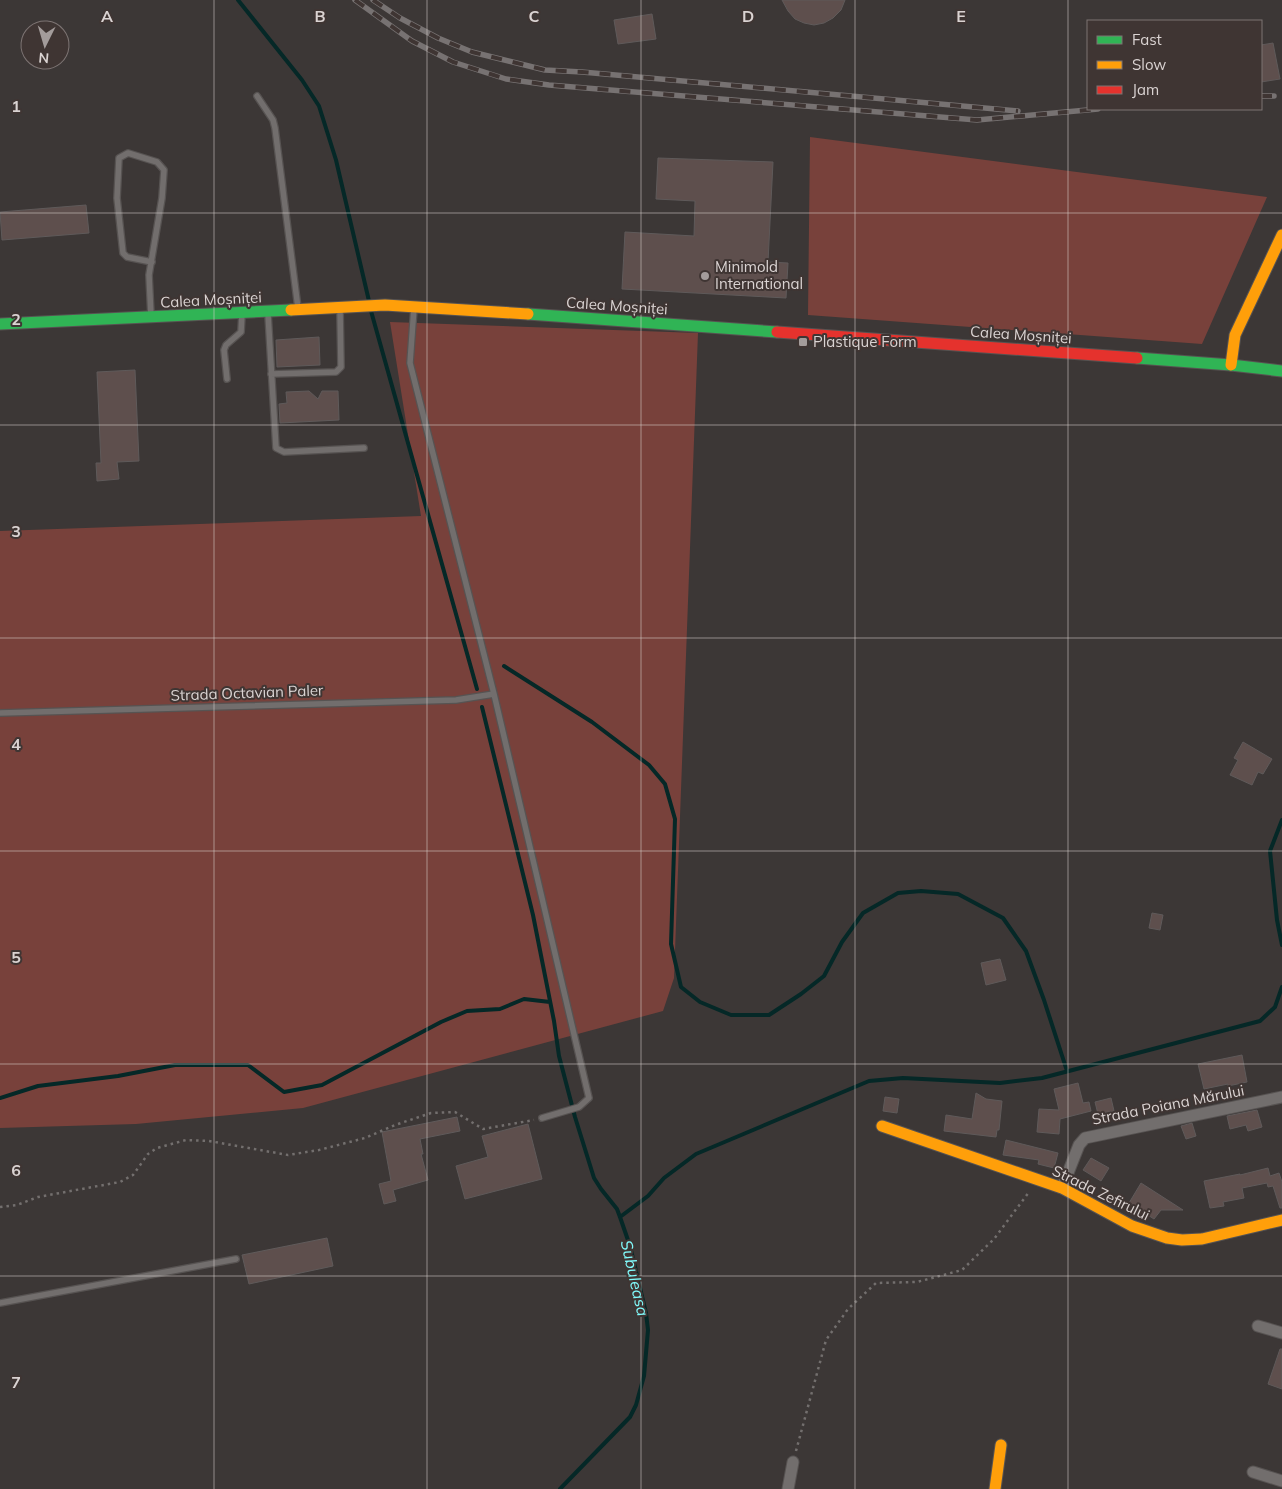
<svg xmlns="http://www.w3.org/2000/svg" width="1282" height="1489" viewBox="0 0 1282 1489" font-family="Mulish,sans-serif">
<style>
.green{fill:#78413b}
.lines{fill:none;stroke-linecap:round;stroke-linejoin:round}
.stream{stroke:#052827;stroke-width:4}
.building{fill:#5e4f4d;stroke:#5f5a5a}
.lane-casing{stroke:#575352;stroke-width:8}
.street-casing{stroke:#575352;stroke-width:13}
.fast-casing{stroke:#575352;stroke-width:13}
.slow-casing{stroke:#575352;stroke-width:13}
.jam-casing{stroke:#575352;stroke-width:13}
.path{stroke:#736f6e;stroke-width:2.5;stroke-dasharray:2.5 4;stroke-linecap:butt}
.lane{stroke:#726e6d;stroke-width:5.5}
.street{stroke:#726e6d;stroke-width:11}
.fast{stroke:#30b455;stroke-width:11}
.slow{stroke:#ff9f0a;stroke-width:11}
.jam{stroke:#e5322d;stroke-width:11}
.rail-casing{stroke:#777272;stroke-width:5.5}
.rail{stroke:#3f3533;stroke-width:4;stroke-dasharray:11;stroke-linecap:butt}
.grid{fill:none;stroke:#dad3d2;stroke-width:1;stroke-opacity:0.55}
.poi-dot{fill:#a39c9b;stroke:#3f3533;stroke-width:2}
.labels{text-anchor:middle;stroke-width:4;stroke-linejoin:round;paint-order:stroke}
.poi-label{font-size:15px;fill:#dad3d2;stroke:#3f3533;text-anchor:start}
.street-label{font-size:15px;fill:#dad3d2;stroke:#3f3533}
.water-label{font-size:16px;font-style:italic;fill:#81fbfc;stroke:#3f3533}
.grid-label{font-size:16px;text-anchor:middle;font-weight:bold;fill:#dad3d2;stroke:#3f3533;stroke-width:4;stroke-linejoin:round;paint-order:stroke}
</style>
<rect width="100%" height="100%" fill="#3c3736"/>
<!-- green -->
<path class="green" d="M810,137L1267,197L1202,344L808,315Z
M390,322L698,333L674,978L663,1011L303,1108L136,1124L0,1128V531L421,516Z"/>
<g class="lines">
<!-- stream -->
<path class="stream" d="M238,0L302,80L319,106L336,160L369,301
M371,311L477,689
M504,666L592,722L649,765L665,784L675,819L671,944L681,987L700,1002L731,1015H769L801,994L824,976L842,942L863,913L898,893L921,891L958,894L1003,918L1026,951L1044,1000L1067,1071
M482,707L533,915L554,1021L559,1056L575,1117L594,1178L601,1189L617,1209L620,1217L630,1246L646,1313L648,1330L644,1376L636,1405L630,1417L560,1489
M1282,820L1270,851L1277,920L1282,945
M0,1098L38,1086L118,1076L175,1065H248L284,1092L322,1085L441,1022L467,1011L500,1009L524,999L550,1002
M620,1217L648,1196L664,1178L696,1154L869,1081L903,1078L1000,1083L1042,1078L1260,1021L1275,1007L1282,987"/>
</g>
<!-- building -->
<path class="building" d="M782,0H845L841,10L833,18L824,23L814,25L804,23L795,19L788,11Z
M652,14L656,39L618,44L614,20Z
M1273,43L1280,79L1261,82V45Z
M658,158L773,162L768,262L788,263L786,298L622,289L625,232L694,236L695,201L656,199Z
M86,205L89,233L2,240L0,212Z
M319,337L320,365L277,367L276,340Z
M135,370L139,461L117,462L119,479L97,481L96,463H101L97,372Z
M309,391L318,399L322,391H338L339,420L280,423L279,404L287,403L286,392Z
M1243,742L1272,759L1263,774L1258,772L1252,785L1230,775L1238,760L1234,758Z
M1152,913L1163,915L1160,930L1149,928Z
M1000,959L1006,980L986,985L981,963Z
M1242,1055L1247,1082L1228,1086V1084L1204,1089L1198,1064Z
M1078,1083L1083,1103L1089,1102L1091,1111L1060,1119L1059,1134L1037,1132L1039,1109L1059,1110L1054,1089Z
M976,1093L986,1099L1002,1101L999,1130H997L996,1137L944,1131L946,1115L972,1119Z
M885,1097L899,1099L897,1113L883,1111Z
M1111,1098L1114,1111L1098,1114L1095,1102Z
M1257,1110L1262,1127L1248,1131L1246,1125L1230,1129L1227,1116Z
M457,1117L460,1131L420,1139L423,1154H421L428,1180L393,1190L396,1201L384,1204L379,1184L391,1181L382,1132Z
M1192,1123L1196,1136L1186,1139L1181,1126Z
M528,1124L542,1179L465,1199L456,1166L488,1157L482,1136Z
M1006,1140L1058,1153L1054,1168L1038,1164L1039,1160L1003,1155Z
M1091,1158L1109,1168L1101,1181L1083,1170Z
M1268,1168L1270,1176L1279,1173L1282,1182V1208H1280L1273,1186L1268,1187L1267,1183L1242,1188L1244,1198L1223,1202L1224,1206L1210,1208L1204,1181L1240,1174V1175Z
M1141,1183L1183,1210H1161L1154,1219L1129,1203Z
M327,1238L333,1266L249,1284L242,1255Z
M1280,1349H1282V1389L1268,1384Z"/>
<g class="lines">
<defs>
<path id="lane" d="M257,96L273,120L275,128L298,308
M414,308L410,363L494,694L589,1098L579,1107L542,1118
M268,314L276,448L284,452L364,448
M151,316L149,275L162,198L164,170L157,162L128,153L119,158L117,198L123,253L127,257L152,262
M271,374L336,372L341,367L340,309
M227,379L224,350L226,345L241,332L242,314
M0,713L456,700L494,694
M0,1303L236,1259"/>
<path id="street" d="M1062,1188L1079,1145L1085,1138L1282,1097
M1258,1326L1282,1333
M1253,1472L1282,1481
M788,1489L793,1462"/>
<path id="fast" d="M528,314L777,332
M0,324L291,310
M1137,358L1231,365L1282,371"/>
<path id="slow" d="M291,310L385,305L528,314
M1231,365L1235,335L1282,235
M882,1126L1062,1188L1132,1226L1167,1238L1182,1240L1202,1239L1282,1220
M995,1489L1001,1445"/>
<path id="jam" d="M777,332L1137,358"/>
</defs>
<!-- lane casing -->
<use href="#lane" class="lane-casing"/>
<!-- street casing -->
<use href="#street" class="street-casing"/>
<!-- fast casing -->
<use href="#fast" class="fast-casing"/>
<!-- slow casing -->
<use href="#slow" class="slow-casing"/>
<!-- jam casing -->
<use href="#jam" class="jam-casing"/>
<!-- path -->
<path class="path" d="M0,1207L17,1205L38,1197L120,1182L133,1175L148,1154L157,1148L186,1140L209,1141L288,1155L319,1150L365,1138L395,1125L431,1113L455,1112L483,1129L534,1120
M796,1451L826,1340L848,1309L876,1283L917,1282L962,1270L994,1239L1029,1192"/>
<!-- lane -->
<use href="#lane" class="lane"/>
<!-- street -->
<use href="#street" class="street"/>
<!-- fast -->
<use href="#fast" class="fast"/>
<!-- slow -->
<use href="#slow" class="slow"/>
<!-- jam -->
<use href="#jam" class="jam"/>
<defs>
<path id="rail" d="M355,0L412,41L453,62L506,79L549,85L977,120L1098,109
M373,0L400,18L438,38L472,52L545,70L582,72L1018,111
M1261,96H1274"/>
</defs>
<!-- rail casing -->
<use href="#rail" class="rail-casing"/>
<!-- rail -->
<use href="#rail" class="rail"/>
</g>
<!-- grid -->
<path class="grid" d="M214,0V1489M427,0V1489M641,0V1489M855,0V1489M1068,0V1489M0,213H1282M0,425H1282M0,638H1282M0,851H1282M0,1064H1282M0,1276H1282"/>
<!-- markers -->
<g class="poi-dot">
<circle cx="705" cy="276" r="5"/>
<rect x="798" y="337" width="10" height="10" rx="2.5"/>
</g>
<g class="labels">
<!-- poi labels -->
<g class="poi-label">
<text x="715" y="272">Minimold<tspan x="715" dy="17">International</tspan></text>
<text x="813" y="347">Plastique Form</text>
</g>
<!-- street labels -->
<g class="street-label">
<text transform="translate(211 300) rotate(-3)" y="5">Calea Moșniței</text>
<text transform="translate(617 306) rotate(4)" y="5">Calea Moșniței</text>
<text transform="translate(1021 335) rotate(4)" y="5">Calea Moșniței</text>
<text transform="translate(247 693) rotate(-2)" y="5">Strada Octavian Paler</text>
<text transform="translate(1168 1105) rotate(-11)" y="5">Strada Poiana Mărului</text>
<text transform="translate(1101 1193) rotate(26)" y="5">Strada Zefirului</text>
</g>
<!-- water labels -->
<g class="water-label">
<text transform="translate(635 1278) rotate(77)" y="6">Subuleasa</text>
</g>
</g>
<g class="grid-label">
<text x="107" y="22">A</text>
<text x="320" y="22">B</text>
<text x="534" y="22">C</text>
<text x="748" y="22">D</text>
<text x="961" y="22">E</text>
<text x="16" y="112">1</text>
<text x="16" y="325">2</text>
<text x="16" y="537">3</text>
<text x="16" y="750">4</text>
<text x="16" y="963">5</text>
<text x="16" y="1176">6</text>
<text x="16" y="1388">7</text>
</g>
<!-- legend -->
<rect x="1087" y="20" width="175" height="90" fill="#3f3533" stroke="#7d7473"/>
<rect x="1097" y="36" width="25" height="8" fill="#30b455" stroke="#7d7473"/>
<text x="1132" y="45" font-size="15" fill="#dad3d2">Fast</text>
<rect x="1097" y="61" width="25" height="8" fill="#ff9f0a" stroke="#7d7473"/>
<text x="1132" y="70" font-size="15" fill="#dad3d2">Slow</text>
<rect x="1097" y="86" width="25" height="8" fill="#e5322d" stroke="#7d7473"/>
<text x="1132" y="95" font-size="15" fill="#dad3d2">Jam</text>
<!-- north arrow -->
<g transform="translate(45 45) rotate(185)"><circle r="24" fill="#3f3533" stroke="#7d7473"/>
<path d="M0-4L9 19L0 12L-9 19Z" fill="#a39c9b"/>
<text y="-8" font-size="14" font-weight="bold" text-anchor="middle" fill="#dad3d2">N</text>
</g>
</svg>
